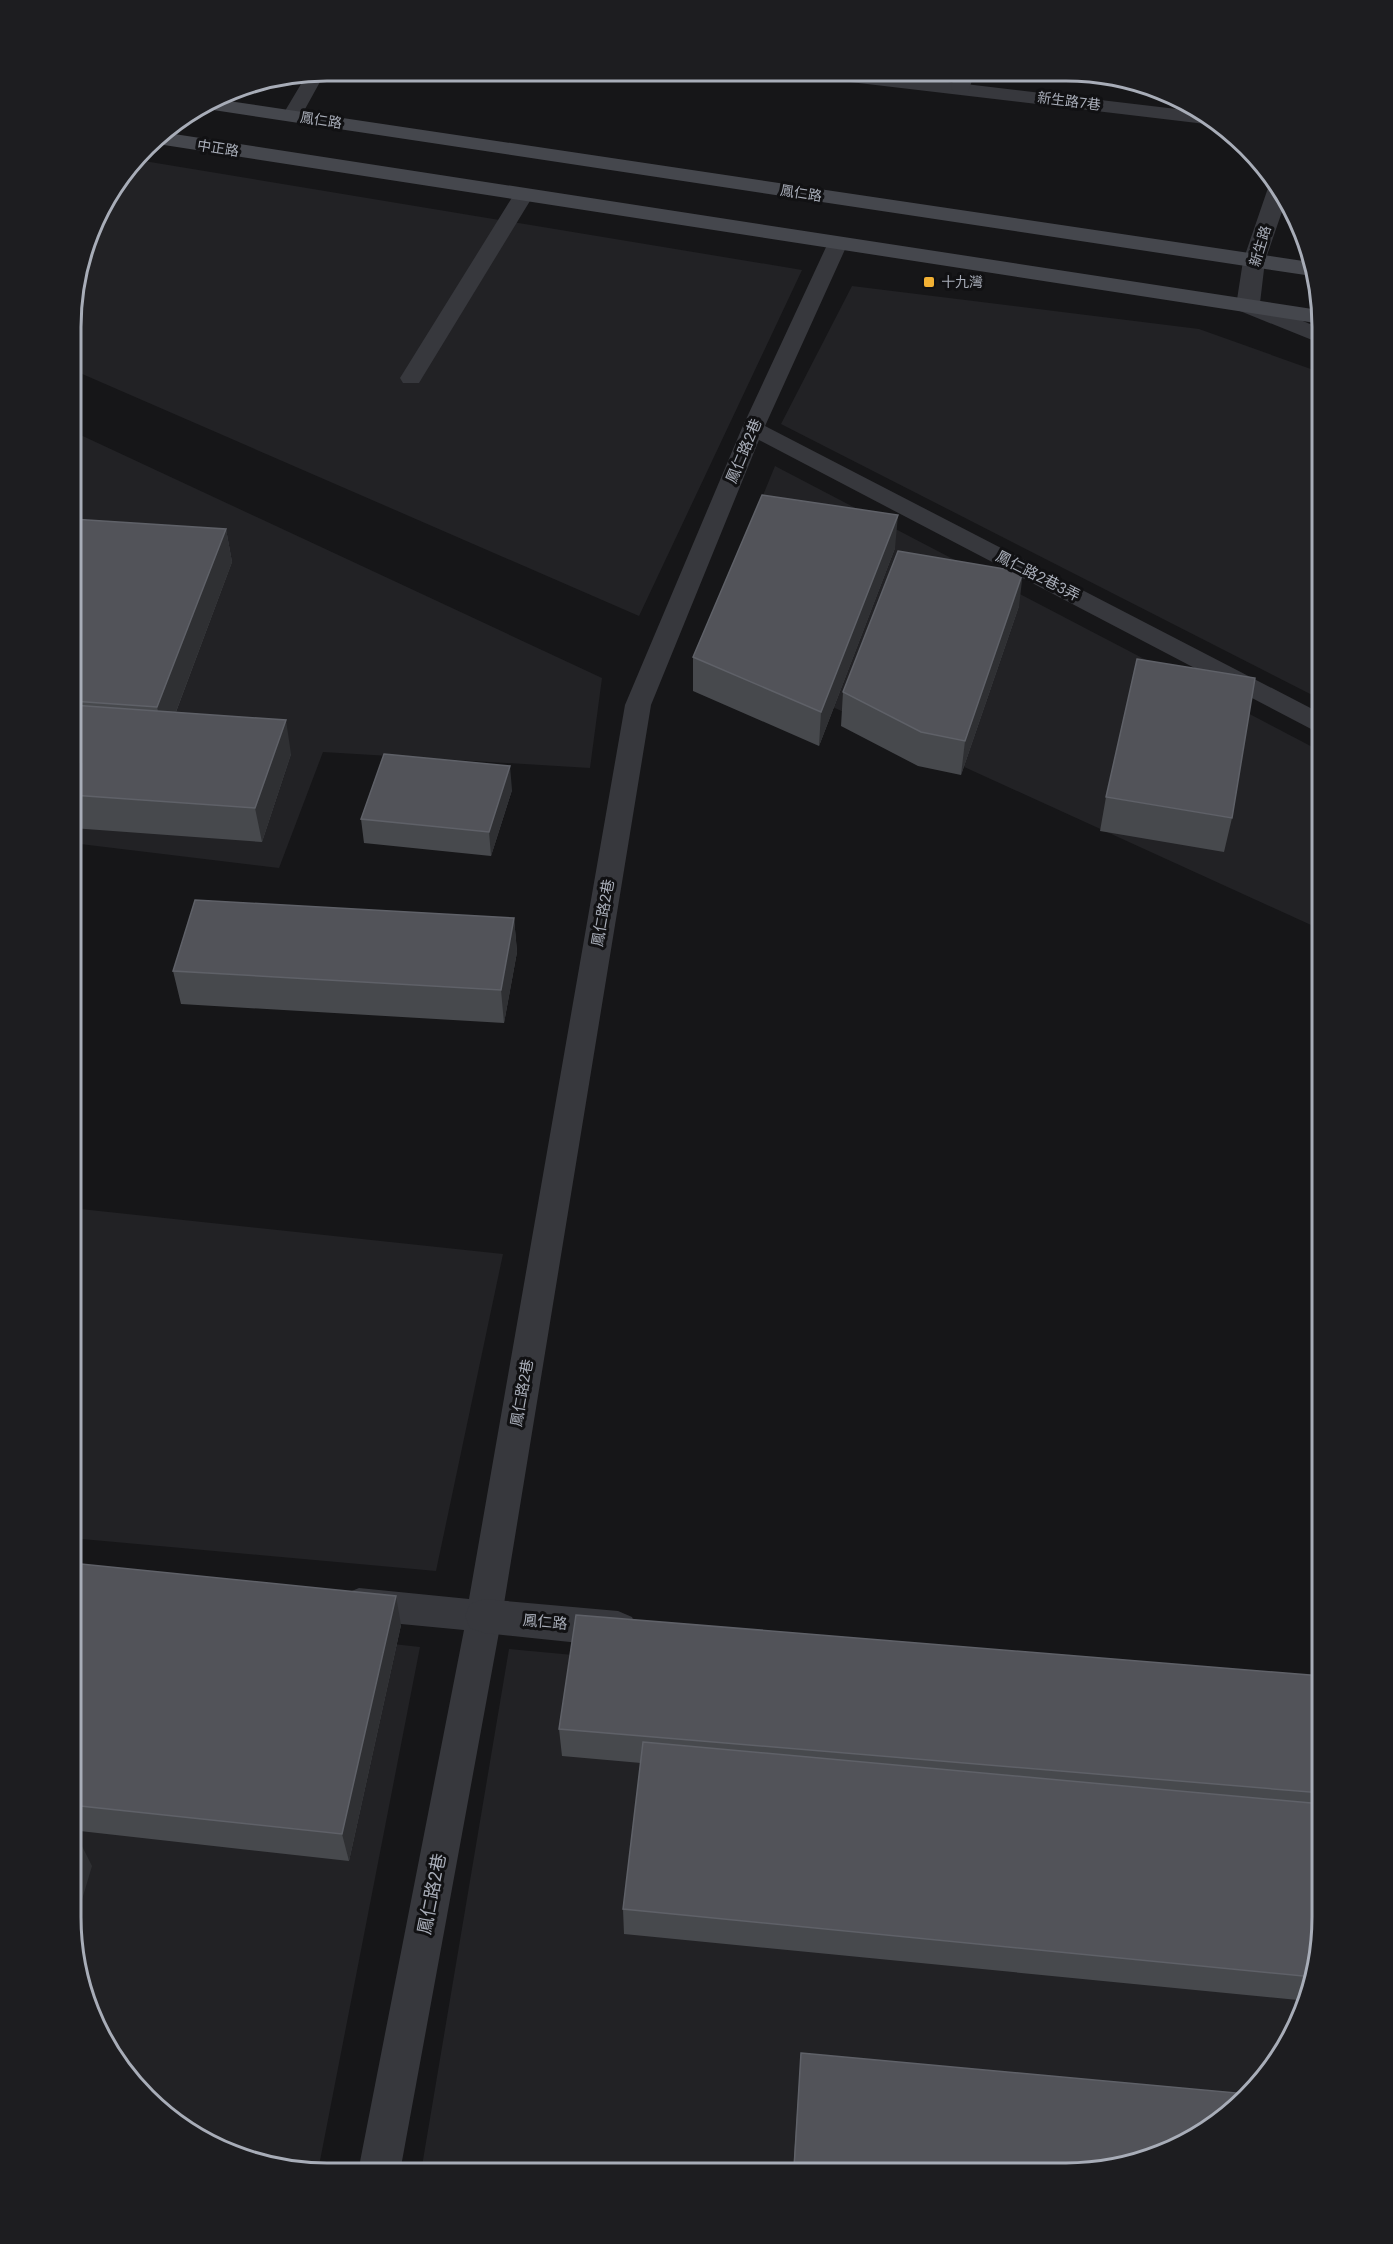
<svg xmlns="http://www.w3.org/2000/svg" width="1393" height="2244" viewBox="0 0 1393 2244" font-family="Roboto,'Noto Sans TC',sans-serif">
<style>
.built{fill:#222225}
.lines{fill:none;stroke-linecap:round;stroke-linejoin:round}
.lane{fill:#37383d;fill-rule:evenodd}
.street{fill:#37383d;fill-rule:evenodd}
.secondary{fill:#45474d;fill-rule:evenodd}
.wall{fill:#47494d}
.shaded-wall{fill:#2f3033}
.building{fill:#525359;stroke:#5f6168;stroke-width:1.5}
.poi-dot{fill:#f2b134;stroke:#111113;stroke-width:2}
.labels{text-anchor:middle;stroke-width:6;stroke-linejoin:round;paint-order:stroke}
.far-street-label{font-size:14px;fill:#a8adb8;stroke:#111113}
.far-poi-label{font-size:14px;fill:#a8adb8;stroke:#111113;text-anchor:start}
.street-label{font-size:15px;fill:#a8adb8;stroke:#111113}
.near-street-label{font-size:18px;fill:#a8adb8;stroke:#111113}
.rim{fill:none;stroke:#a8adb8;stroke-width:3}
</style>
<rect width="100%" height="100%" fill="#161618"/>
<!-- built -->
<path class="built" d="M138,160L802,270L639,616L73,370V294L97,213Z
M852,286L1199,329L1322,373V700L781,424Z
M72,431L602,678L590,768L323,752L279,868L72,843Z
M775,466L1322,752V930L701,647Z
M71,1208L503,1254L436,1571L71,1538Z
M71,1608L420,1647L318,2171H294L229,2154L171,2120L123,2073L90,2015L71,1917Z
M509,1649L1322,1725L1309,2000L1270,2073L1222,2120L1164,2154L1066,2173L421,2172Z"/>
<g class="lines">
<!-- lane -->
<path class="lane" d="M326,71L299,120H285L282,116L307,74Z
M807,72H864L1202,112L1221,123L1214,125L816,78Z
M523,190L530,192L533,196L422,378L419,383H403L400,378L513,196L516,192Z
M837,239L844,241L847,245L765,426L1322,714V732L1313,730L759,440L651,705L502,1616L400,2172H358L464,1630L359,1620L347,1615L341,1604L347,1593L359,1588L469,1599L625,705L742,428L827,245L830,241Z"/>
<!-- street -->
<path class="street" d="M955,72H975L968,92H954L951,88Z
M1276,182L1286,200L1265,261L1260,303L1322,329V344L1240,311L1236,306L1243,261L1268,188Z
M484,1599L618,1611L632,1617L637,1629L632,1641L618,1647L484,1633L470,1628L465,1616L470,1604Z"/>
<!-- secondary -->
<path class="secondary" d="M215,99L1310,262L1312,276L200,108Z
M161,132L1319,310L1322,324L151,143Z"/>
</g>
<!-- wall -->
<path class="wall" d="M72,519L226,529L232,562L176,712L291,754L262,842L72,828Z
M895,548L819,746L693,691V657Z
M1019,606L961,775L918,766L841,726L843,692Z
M512,790L491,856L364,843L361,819Z
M1106,797L1232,818L1224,852L1100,831Z
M514,918L517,952L504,1023L181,1004L173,971Z
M71,1563L401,1625L349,1861L71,1830Z
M1322,1676V1934L1308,2001L624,1934L623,1909L641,1763L562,1756L559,1729Z
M801,2053L1066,2174L793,2173Z"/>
<!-- shaded-wall -->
<path class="shaded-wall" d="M898,515L895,548L819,746L821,712Z
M226,529L232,562L165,741L157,707Z
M1023,572L1019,606L961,775L965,741Z
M286,720L291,754L262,842L255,808Z
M510,766L512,790L491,856L489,832Z
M514,918L517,952L504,1023L501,990Z
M396,1596L401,1625L349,1861L342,1834Z
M79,1840L92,1866L73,1930L70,1917L71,1869Z"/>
<!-- building -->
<path class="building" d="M762,495L898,515L821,712L693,657Z
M72,519L226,529L157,707L72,701Z
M898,551L1023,572L965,741L921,732L843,692Z
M1137,659L1255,678L1232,818L1106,797Z
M72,705L286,720L255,808L72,795Z
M384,754L510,766L489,832L361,819Z
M195,900L514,918L501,990L173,971Z
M71,1563L396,1596L342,1834L71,1805Z
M576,1615L1322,1676V1793L559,1729Z
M643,1742L1322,1804V1934L1313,1977L623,1909Z
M71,1839L79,1840L71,1869Z
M801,2053L1248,2094L1222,2120L1164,2154L1066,2174L843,2173L794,2168Z"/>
<!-- markers -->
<rect class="poi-dot" x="923" y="276" width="12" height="12" rx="3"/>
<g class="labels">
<!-- far-street labels -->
<g class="far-street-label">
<text transform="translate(1069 101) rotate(7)" y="5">新生路7巷</text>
<text transform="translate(321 120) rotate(9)" y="5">鳳仁路</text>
<text transform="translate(218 148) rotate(9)" y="5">中正路</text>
<text transform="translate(801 193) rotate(9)" y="5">鳳仁路</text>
<text transform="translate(1260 246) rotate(-73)" y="5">新生路</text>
</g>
<!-- far-poi labels -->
<g class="far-poi-label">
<text x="941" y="287">十九灣</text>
</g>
<!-- street labels -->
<g class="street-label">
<text transform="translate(744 451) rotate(-67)" y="5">鳳仁路2巷</text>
<text transform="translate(1038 576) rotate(27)" y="5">鳳仁路2巷3弄</text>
<text transform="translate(603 913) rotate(-80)" y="5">鳳仁路2巷</text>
<text transform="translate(522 1393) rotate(-80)" y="5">鳳仁路2巷</text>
<text transform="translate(545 1622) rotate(5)" y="5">鳳仁路</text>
</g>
<!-- near-street labels -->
<g class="near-street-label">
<text transform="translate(432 1894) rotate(-79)" y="6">鳳仁路2巷</text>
</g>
</g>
<!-- crop -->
<path d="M0 0H1393V2244H0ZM327 81H1066A246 246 0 0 1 1312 327V1917A246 246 0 0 1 1066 2163H327A246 246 0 0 1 81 1917V327A246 246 0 0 1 327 81Z" fill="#1d1d20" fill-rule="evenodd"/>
<path class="rim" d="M327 81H1066A246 246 0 0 1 1312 327V1917A246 246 0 0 1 1066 2163H327A246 246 0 0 1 81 1917V327A246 246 0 0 1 327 81Z"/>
</svg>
